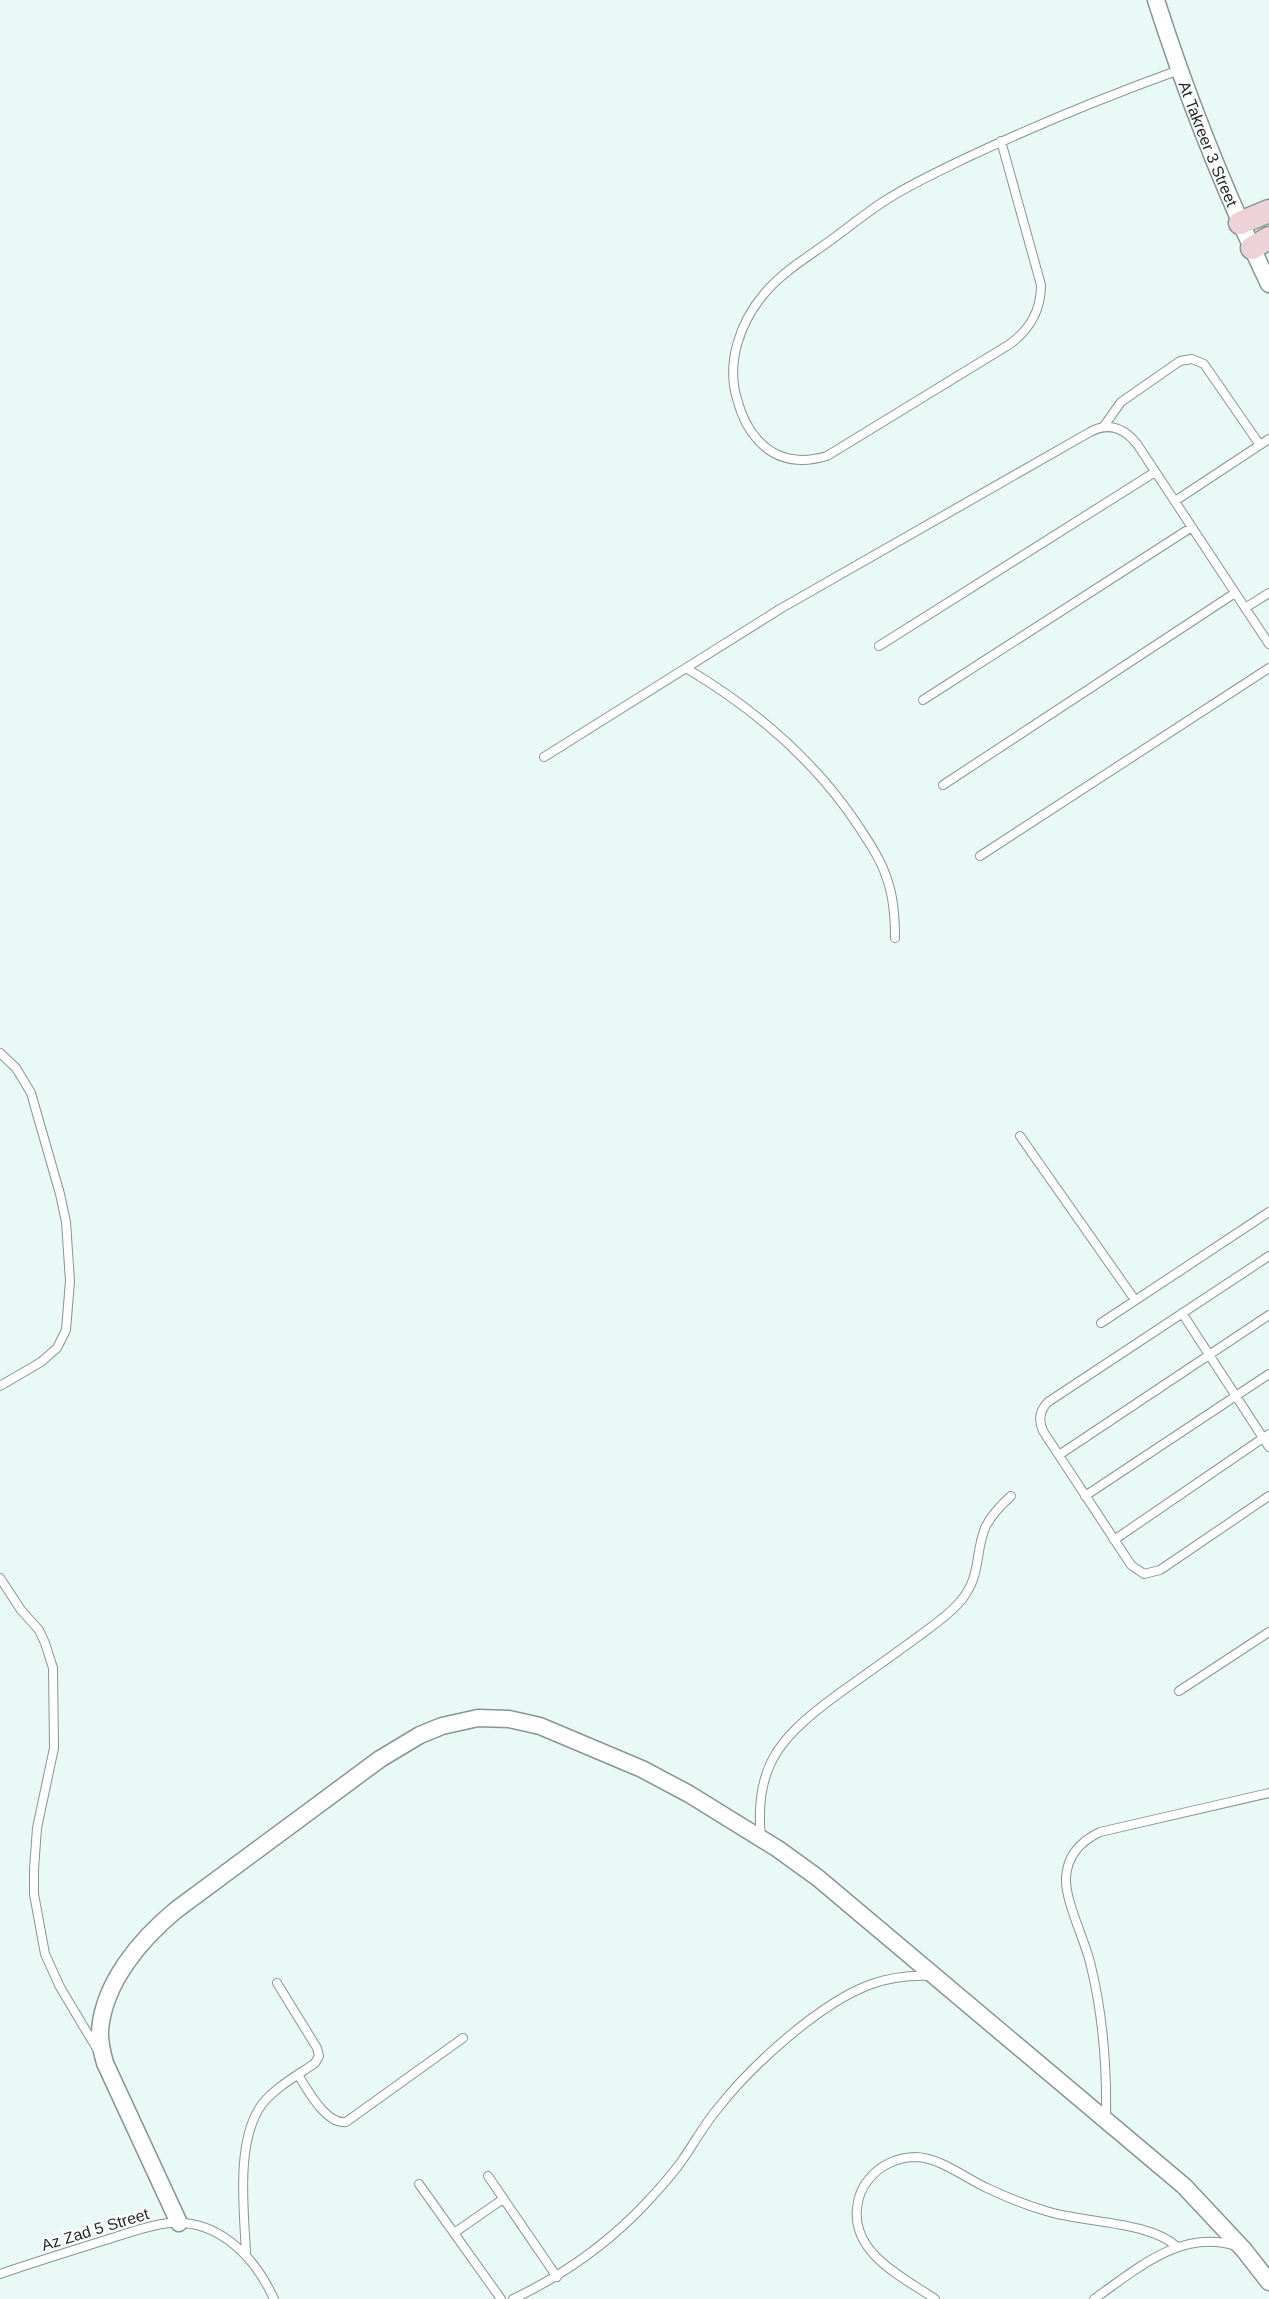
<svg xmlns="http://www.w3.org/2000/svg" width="1269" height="2299" viewBox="0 0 1269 2299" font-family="Helvetica,sans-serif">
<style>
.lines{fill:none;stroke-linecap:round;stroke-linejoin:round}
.service-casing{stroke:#869691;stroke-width:10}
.minor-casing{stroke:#869691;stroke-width:19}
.secondary-casing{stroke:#869691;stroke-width:25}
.service{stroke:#fff;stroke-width:8}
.minor{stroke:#fff;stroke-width:16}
.secondary{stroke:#edd2da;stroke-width:22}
.labels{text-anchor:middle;stroke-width:4.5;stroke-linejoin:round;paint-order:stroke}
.street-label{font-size:16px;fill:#232927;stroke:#fff}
</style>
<rect width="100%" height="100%" fill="#e9f9f5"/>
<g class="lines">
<defs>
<path id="service" d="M1001,141L1041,285C1041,311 1030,329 1010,344L827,456C800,464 776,461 757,439C747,428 741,414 737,399C726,363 740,322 764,294C782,272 808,257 831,240C849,227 867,212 886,200C911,184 939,171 966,158C1036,125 1107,96 1179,70
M1104,426L1121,402L1180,361L1192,359L1204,364L1260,445
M1175,501L1269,439
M1245,608L1269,593
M879,646L1155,472
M686,668C755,709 815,760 859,827C870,844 881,860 887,879C894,898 895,918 895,938
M923,700L1192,527
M544,757L780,609L1090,432C1109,422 1124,428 1137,444L1269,644
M943,785L1235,593
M980,856L1269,668
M0,1053L16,1068L31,1093L60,1194L66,1222L70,1281L66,1330L57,1348L41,1362L0,1386
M1020,1136L1135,1300
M1269,1256L1048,1402C1040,1410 1038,1420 1043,1431L1131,1565L1144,1574L1160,1570L1269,1496
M1182,1313L1269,1447
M1101,1323L1269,1212
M1059,1455L1269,1315
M1085,1496L1269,1374
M1114,1540L1269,1434
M0,1578L21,1610L39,1630L45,1643L53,1668L54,1748L37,1828L34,1869V1894L45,1954L60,1987L97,2049
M1179,1691L1269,1632
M761,1837C753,1762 785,1733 841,1692C869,1672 896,1653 923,1633C935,1624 948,1615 958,1604C982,1578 974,1556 985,1528C991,1515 1001,1505 1011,1496
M298,2075C308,2090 326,2125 346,2122L463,2038
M1106,2118C1107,2065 1103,2014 1090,1962C1084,1938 1065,1901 1066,1878C1067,1856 1081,1841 1100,1832L1269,1793
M488,2176L557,2277
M419,2184L501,2299
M454,2233L503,2199
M246,2253C244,2210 235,2139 263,2103C276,2087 298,2075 315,2063L319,2056L317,2048L277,1983
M0,2274C32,2263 64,2253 96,2243C117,2237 139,2228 162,2224C215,2215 254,2255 274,2299
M513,2299C564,2275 609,2243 648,2201C660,2188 673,2174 683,2159C695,2142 705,2123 719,2107C752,2065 819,2004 869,1985C890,1977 910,1975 932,1976
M935,2299C903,2277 852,2254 857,2208C858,2198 862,2187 869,2179C880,2165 898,2157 916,2157C941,2158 965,2178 987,2188C1006,2197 1026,2205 1046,2211C1083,2223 1148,2221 1176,2246
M1094,2299C1136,2270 1181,2228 1236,2246"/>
<g id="minor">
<path id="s1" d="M1156,0C1187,97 1225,192 1269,284"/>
<path d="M179,2223L105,2063C102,2052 99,2041 100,2030C104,1982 141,1939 176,1910L380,1759L420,1735L442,1726L478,1718L509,1719L540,1726L642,1769L689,1794L778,1849L818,1878L1184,2186L1244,2250L1269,2282"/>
</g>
<path id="secondary" d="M1240,223L1269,211
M1252,248L1269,238"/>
</defs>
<!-- service casing -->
<use href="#service" class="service-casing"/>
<!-- minor casing -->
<use href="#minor" class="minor-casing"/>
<!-- secondary casing -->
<use href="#secondary" class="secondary-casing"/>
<!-- service -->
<use href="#service" class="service"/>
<!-- minor -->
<use href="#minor" class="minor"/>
<!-- secondary -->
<use href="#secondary" class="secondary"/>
</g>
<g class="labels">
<!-- street labels -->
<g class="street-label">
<text dy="6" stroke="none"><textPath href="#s1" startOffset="153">At Takreer 3 Street</textPath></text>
<text transform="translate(95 2229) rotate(-17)" y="6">Az Zad 5 Street</text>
</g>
</g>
</svg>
